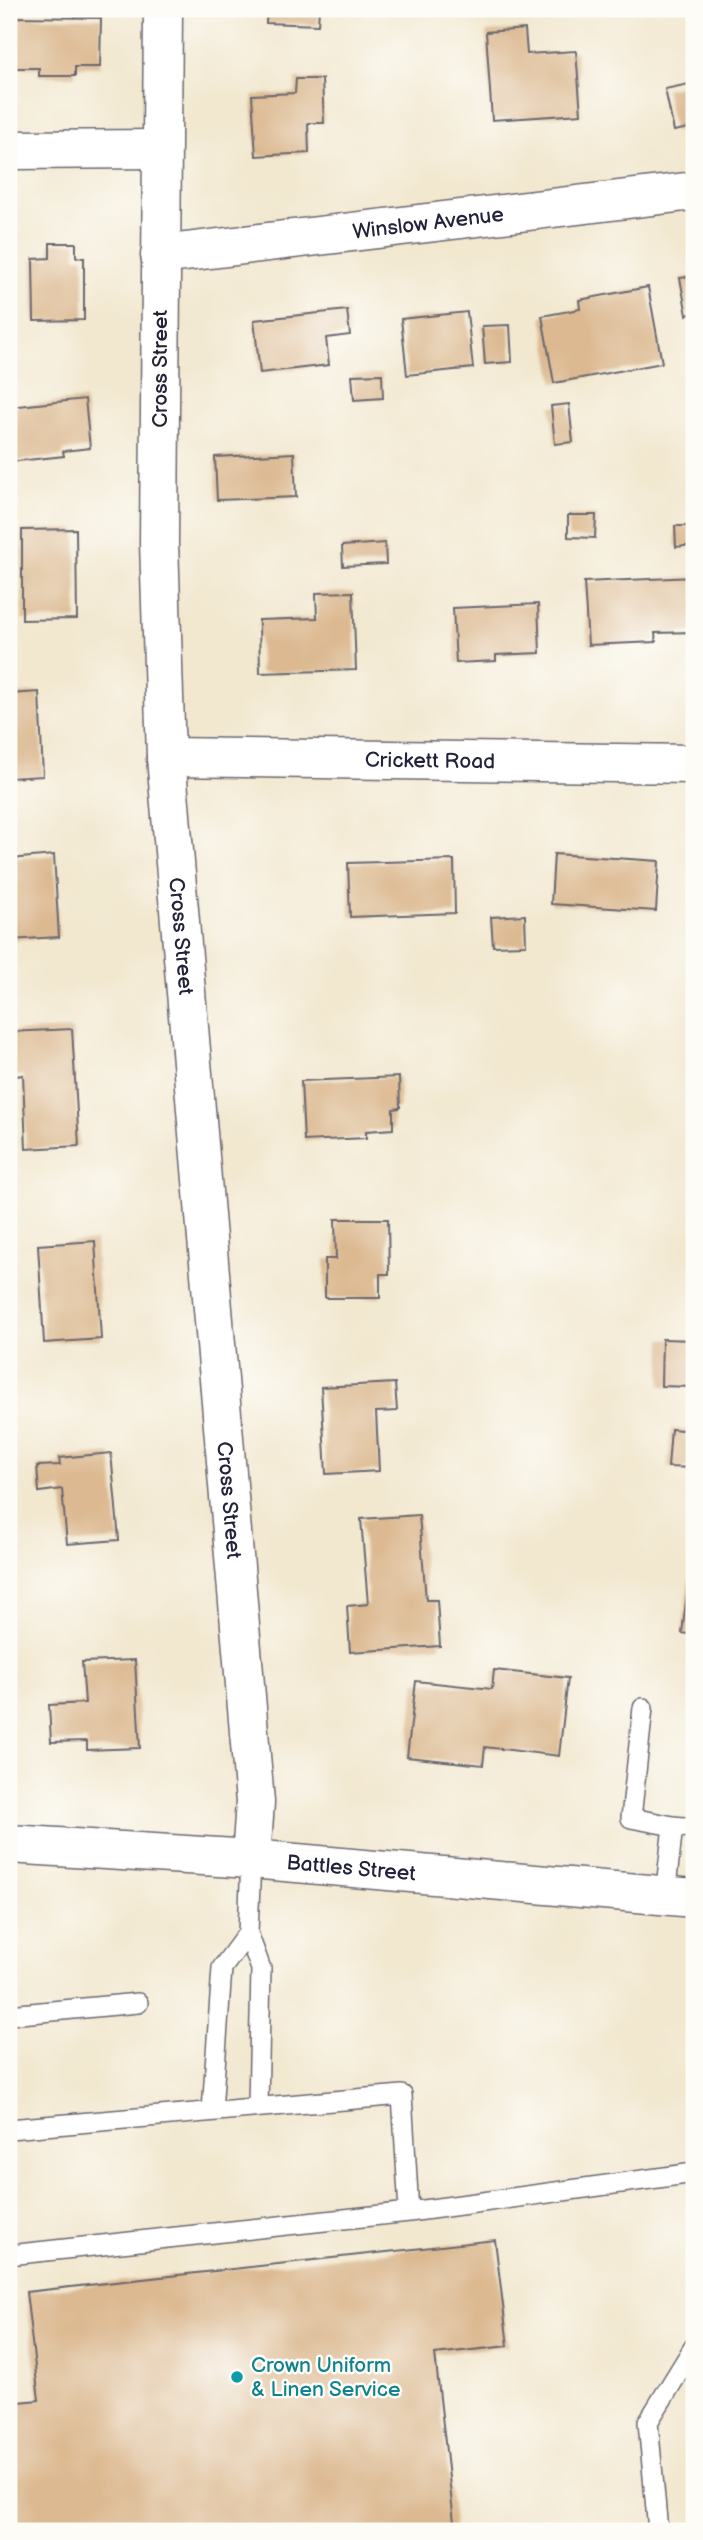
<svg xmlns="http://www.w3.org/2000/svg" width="703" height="2540" viewBox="0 0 703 2540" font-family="'Balsamiq Sans',sans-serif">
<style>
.building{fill:#dcb991}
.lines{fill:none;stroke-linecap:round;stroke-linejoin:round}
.lane-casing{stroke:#6b676f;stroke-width:22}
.street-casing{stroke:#6b676f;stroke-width:41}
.secondary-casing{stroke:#6b676f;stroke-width:41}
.lane{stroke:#fff;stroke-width:19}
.street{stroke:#fff;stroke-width:38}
.secondary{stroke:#fff;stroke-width:38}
.culture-dot{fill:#0f9aa8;stroke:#fdfcf7;stroke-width:2.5}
.labels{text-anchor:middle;stroke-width:5;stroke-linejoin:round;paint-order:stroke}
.street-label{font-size:21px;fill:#22223b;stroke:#fdfcf7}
.culture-label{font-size:21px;fill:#0d838f;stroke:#fdfcf7;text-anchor:start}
</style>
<rect width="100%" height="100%" fill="#fdfcf7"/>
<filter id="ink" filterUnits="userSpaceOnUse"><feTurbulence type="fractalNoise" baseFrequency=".0143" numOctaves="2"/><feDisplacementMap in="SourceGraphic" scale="14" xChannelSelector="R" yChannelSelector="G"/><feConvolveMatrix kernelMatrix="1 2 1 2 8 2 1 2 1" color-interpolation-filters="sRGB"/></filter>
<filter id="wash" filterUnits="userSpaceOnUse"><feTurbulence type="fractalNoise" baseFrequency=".00686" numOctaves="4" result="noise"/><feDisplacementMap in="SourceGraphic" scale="28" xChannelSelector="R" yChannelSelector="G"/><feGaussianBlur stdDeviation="1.57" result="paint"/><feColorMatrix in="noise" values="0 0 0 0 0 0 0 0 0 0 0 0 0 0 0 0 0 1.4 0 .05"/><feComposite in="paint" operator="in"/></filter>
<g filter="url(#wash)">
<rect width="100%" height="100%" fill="#f2e8d0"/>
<g id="blocks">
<!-- building -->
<path class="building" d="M267,9H319L318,25L266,23Z
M12,17L101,18L100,67H75V76H39V68H11Z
M525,29L527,54L576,51L581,114L492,120L486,32Z
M296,79H322L324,123H308L309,153L256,156L252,95L295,93Z
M694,83V127L674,131L665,89Z
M50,243H76V257L84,258V320L34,321L33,259L50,258Z
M694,276V313L687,315L680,278Z
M648,287L662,363L554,383L542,316L580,309L579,300Z
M347,310L350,335L326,338L329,365L260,373L254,320Z
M467,312L473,368L407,375L401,319Z
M510,325L512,362L485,364L482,326Z
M382,374L383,398L354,400L352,375Z
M85,399L90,448L63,451L64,456L9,462V407Z
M569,404L573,442L555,444L551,406Z
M294,453L296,497L217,500L215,457Z
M568,515H596L595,538L568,537Z
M675,526H694V545L676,547Z
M76,529L77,619L22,620V530Z
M385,543L386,564L343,566L342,546Z
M694,577V632L655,633L656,642L588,645L584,582Z
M353,592L356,670L260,673L259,620L317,618L316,593Z
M538,604L540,653L496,655V661L456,663L453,608Z
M39,692L43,776L9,778V694Z
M554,854L659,861L656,911L551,904Z
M54,855L59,937L9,940V859Z
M454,860L455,913L350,917L348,863Z
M525,915L526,945L493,946L491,917Z
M72,1029L79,1146L26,1149L23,1075L9,1077V1032Z
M399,1077L400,1108L393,1109V1129L366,1131V1138L304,1141L301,1081Z
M335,1219H388L389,1274H380V1298H325V1259H336Z
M95,1241L101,1339L44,1343L38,1245Z
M662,1339L694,1340V1387L661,1386Z
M395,1383L397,1411L376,1412L379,1471L326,1474L321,1387Z
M671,1429L694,1431V1468L668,1467Z
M111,1453L119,1540L67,1544L62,1489L39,1492L37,1466L60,1465L59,1458Z
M419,1515L426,1600H437L440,1646L350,1652L347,1606L368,1604L361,1519Z
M693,1548H694V1635L682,1633Z
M135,1660L140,1748L87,1750V1741L51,1742L49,1705L85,1703L82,1662Z
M494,1670L568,1678L559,1756L485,1747L483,1765L407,1757L416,1681L492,1689Z
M495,2240L508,2346L435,2354L455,2531H9V2403L39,2400L26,2292Z"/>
</g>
</g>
<g filter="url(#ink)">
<use href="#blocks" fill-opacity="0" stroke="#6b676f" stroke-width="2"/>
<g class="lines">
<defs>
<path id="lane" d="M643,1708L631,1818L673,1826
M251,1859L248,1933L261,1969L258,2106
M665,1896L673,1826L694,1828
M9,2015L138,2003
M212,2111L222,1968L248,1933
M9,2129L402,2095L409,2212
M9,2255L409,2212L694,2173
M658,2531L648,2422L694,2347"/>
<g id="street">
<path id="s1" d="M163,9L159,542L166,757L255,1802L251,1859"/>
<path d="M9,150L161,149"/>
<path id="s2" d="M160,255L694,191"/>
<path id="s3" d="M166,757L694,764"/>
</g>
<g id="secondary">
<path id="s4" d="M9,1844L251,1859L694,1898"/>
</g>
</defs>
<!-- lane casing -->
<use href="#lane" class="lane-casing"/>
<!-- street casing -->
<use href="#street" class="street-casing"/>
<!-- secondary casing -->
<use href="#secondary" class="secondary-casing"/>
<!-- lane -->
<use href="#lane" class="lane"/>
<!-- street -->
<use href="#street" class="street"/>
<!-- secondary -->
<use href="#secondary" class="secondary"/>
</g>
</g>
<!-- markers -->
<circle class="culture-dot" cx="237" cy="2377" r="7"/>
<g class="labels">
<!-- street labels -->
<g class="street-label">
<text dy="7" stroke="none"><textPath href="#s2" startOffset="270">Winslow Avenue</textPath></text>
<text transform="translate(160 369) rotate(-90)" y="7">Cross Street</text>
<text dy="7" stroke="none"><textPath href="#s3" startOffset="264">Crickett Road</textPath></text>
<text dy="7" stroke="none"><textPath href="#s1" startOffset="928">Cross Street</textPath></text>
<text dy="7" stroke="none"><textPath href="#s1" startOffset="1494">Cross Street</textPath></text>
<text dy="7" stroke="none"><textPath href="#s4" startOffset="343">Battles Street</textPath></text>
</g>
<!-- culture labels -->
<g class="culture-label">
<text x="251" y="2372">Crown Uniform<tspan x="251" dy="24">&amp; Linen Service</tspan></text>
</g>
</g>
<!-- margin -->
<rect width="703" height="2540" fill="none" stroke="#fdfcf7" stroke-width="35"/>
</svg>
